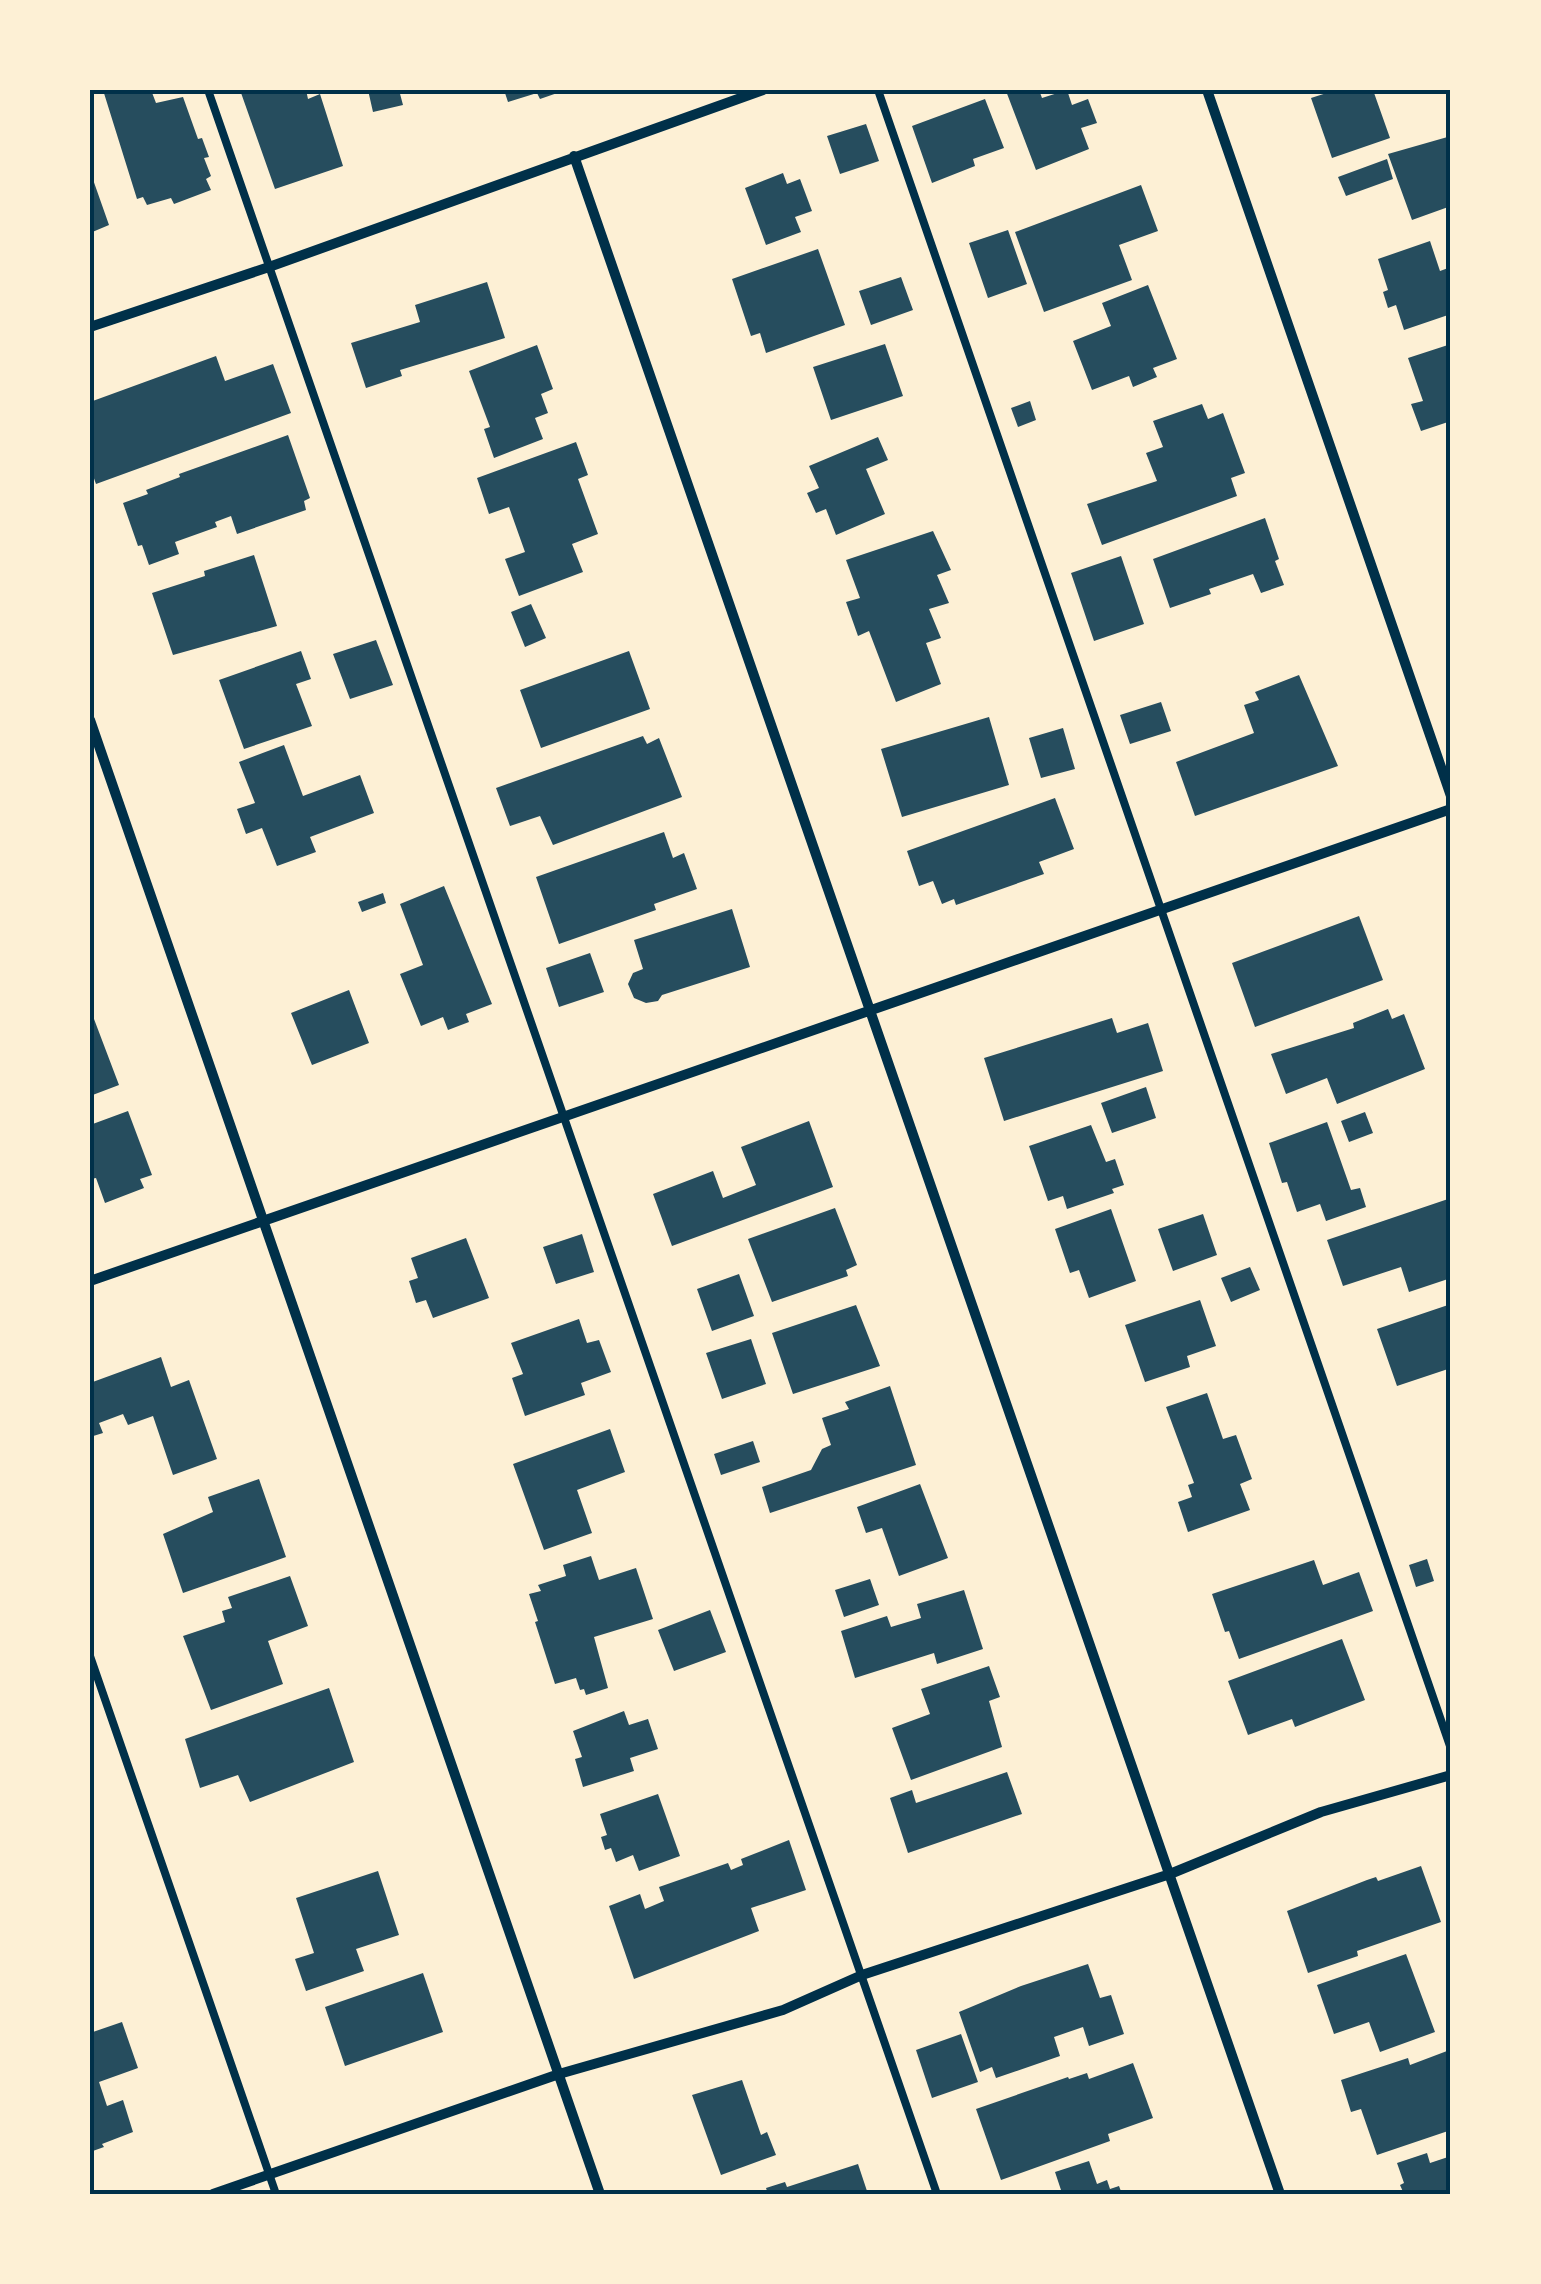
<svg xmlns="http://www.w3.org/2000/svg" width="1541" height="2284" viewBox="0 0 1541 2284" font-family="Raleway,sans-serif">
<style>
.building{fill:#264d5e}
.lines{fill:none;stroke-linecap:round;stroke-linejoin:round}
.service{stroke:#003049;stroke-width:8}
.minor{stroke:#003049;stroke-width:10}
.neatline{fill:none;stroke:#003049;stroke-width:4}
</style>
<rect width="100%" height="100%" fill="#fdf0d5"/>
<!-- building -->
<path class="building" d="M103,90H151L156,103L183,97L198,139L202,138L209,157L204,158L211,176L206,179L211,190L174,204L171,198L147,205L143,197L137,199Z
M240,90H306L308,99L320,94L343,166L275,189Z
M368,90H399L403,105L373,112Z
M504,90H566L540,99L537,93L508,102Z
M1039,90L1042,98L1067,90L1072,105L1088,99L1097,123L1081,128L1089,149L1036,170L1006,91Z
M1336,90H1373L1390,138L1332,158L1311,98Z
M985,99L1004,148L973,159L975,166L932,183L912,126Z
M866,124L879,161L840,174L827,136Z
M1451,136V206L1412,220L1388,154Z
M1387,159L1393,179L1346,196L1338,177Z
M90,171L109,225L90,233Z
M783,173L787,184L800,179L812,211L795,217L801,232L766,245L745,188Z
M1141,185L1158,231L1119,245L1132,280L1044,312L1015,232Z
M1008,230L1027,284L988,298L969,243Z
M1430,241L1440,271L1451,267V314L1404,330L1396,305L1388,308L1383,292L1388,290L1378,259Z
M818,249L845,325L766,353L760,333L751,336L732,279Z
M901,277L913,310L871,325L859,291Z
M487,282L505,338L400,370L402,376L366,388L351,343L420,322L415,305Z
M1148,285L1177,359L1153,368L1157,377L1133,387L1129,376L1092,390L1073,341L1111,326L1102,303Z
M885,344L903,396L831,420L813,367Z
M1451,344V421L1421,431L1411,404L1423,401L1408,358Z
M537,345L553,389L541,394L548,413L535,418L543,439L494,458L484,429L490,427L469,371Z
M216,356L225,381L273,364L291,413L96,484L90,467V402Z
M1030,401L1036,420L1018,427L1011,408Z
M1202,404L1208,419L1223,413L1245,473L1231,478L1237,496L1102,545L1087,504L1157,481L1146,453L1163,447L1153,421Z
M288,435L310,498L304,501L306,510L237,534L231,516L215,522L217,527L175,542L179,554L149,565L142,545L138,546L123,503L148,494L146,490L180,477L179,474Z
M878,437L888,460L866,469L885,514L836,535L826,509L816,513L807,493L819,488L809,466Z
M576,442L588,475L578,479L598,534L572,544L583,572L519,596L505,559L525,552L509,507L489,514L477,478Z
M1265,518L1279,559L1275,561L1284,585L1261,593L1253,574L1209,589L1211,594L1170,608L1153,559Z
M933,531L951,570L937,575L949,603L929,609L941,638L926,643L941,684L896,702L869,631L858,636L846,602L860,598L846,560Z
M254,555L277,626L173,655L152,593L205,576L204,571Z
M1121,556L1144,624L1094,641L1071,573Z
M531,604L546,638L525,647L511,612Z
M376,640L393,685L350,699L333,654Z
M301,651L311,679L296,684L312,726L244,749L219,680Z
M629,651L650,709L541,748L520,690Z
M1299,675L1338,766L1195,816L1176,762L1254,733L1244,705L1259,700L1255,692Z
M1161,702L1171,731L1130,744L1120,715Z
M989,717L1009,785L902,817L881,749Z
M1063,728L1075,769L1041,778L1029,738Z
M643,736L647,744L659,738L682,797L553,845L540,816L510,826L496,788Z
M284,745L303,796L360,775L374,813L310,837L316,852L277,866L262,828L246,834L237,809L255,803L239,762Z
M1055,798L1074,849L1039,862L1044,874L956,905L954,899L942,904L933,881L919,886L907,851Z
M664,832L673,858L684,853L697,889L654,904L656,910L559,944L536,877Z
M444,886L492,1004L466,1014L469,1022L448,1030L443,1017L421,1026L400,974L423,965L400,904Z
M383,893L386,903L362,912L358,902Z
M732,909L750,967L662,995L658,1001L646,1003L634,998L628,984L633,973L643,969L634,940Z
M1359,916L1383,980L1255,1027L1232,963Z
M590,953L604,992L559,1007L546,968Z
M349,990L369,1043L312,1065L291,1013Z
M1388,1009L1392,1019L1404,1014L1425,1069L1337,1104L1327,1078L1286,1094L1271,1054L1354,1028L1353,1023Z
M1112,1018L1117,1033L1148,1023L1163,1071L1004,1121L984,1058Z
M94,1019L119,1085L90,1096V1021Z
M1146,1087L1156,1118L1112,1133L1101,1103Z
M128,1111L152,1175L140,1179L144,1188L105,1203L96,1178L91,1179L90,1177V1125Z
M1365,1112L1373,1133L1349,1142L1341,1121Z
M809,1121L833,1187L672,1246L653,1194L713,1171L723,1198L756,1185L741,1147Z
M1327,1122L1351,1190L1360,1188L1366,1207L1326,1221L1320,1204L1297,1212L1287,1182L1282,1183L1269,1143Z
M1091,1125L1106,1162L1115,1159L1124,1185L1112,1189L1114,1193L1067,1209L1063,1196L1048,1201L1029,1146Z
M1451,1198V1278L1409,1292L1401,1267L1343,1286L1327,1240Z
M835,1208L857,1265L846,1270L848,1276L772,1302L748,1239Z
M1111,1209L1136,1281L1089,1298L1079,1270L1070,1273L1055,1229Z
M1203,1214L1217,1255L1173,1271L1158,1229Z
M582,1234L594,1272L556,1284L543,1247Z
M466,1238L489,1298L433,1318L426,1300L416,1303L409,1281L418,1278L411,1258Z
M1250,1267L1260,1290L1231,1302L1221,1278Z
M739,1274L754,1316L712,1331L697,1289Z
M1200,1300L1216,1346L1187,1356L1190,1367L1145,1382L1125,1325Z
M1451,1304V1368L1397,1386L1377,1329Z
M856,1305L880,1366L793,1394L772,1333Z
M579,1319L587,1343L599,1340L611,1372L581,1383L585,1395L525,1416L512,1378L523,1374L511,1343Z
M751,1339L766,1384L722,1399L706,1353Z
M161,1357L171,1387L189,1380L217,1459L173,1475L153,1416L128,1425L123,1414L99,1423L103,1433L90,1437V1383Z
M890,1386L916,1465L770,1513L762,1487L811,1470L822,1449L831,1445L822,1418L849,1409L845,1402Z
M1207,1393L1223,1439L1236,1435L1252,1479L1240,1484L1250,1510L1188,1532L1178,1502L1192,1497L1188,1485L1194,1483L1166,1407Z
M610,1429L625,1472L577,1490L592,1533L544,1550L513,1464Z
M753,1441L760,1462L721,1475L714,1454Z
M259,1479L286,1557L183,1593L163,1534L213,1512L208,1497Z
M920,1484L948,1558L899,1576L882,1528L866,1533L857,1507Z
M591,1556L599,1580L636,1568L653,1619L594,1637L608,1688L586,1695L584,1689L580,1690L576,1678L555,1684L535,1622L538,1621L529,1594L541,1591L538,1585L566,1576L563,1565Z
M1427,1559L1434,1581L1416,1587L1409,1565Z
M1314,1560L1323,1585L1359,1572L1373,1611L1239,1659L1229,1631L1225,1632L1212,1594Z
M290,1576L308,1626L268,1641L283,1684L211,1710L183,1636L225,1622L222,1611L232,1608L228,1597Z
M870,1579L879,1605L844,1617L835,1590Z
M964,1590L983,1649L937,1664L934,1653L855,1678L841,1631L887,1616L891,1627L921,1618L917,1604Z
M710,1610L726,1652L674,1671L658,1630Z
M1342,1639L1365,1700L1295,1727L1292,1719L1248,1735L1228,1681Z
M989,1666L1000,1697L989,1701L1002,1747L911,1780L892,1728L930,1714L921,1689Z
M329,1688L354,1762L250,1802L238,1775L200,1788L185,1739Z
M624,1711L629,1725L648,1719L658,1749L630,1758L634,1771L583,1787L575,1759L582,1757L573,1731Z
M1007,1772L1022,1814L908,1853L890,1798L912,1790L916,1803Z
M658,1794L680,1856L639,1871L633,1855L616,1862L611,1848L605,1850L601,1837L607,1835L600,1814Z
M789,1840L806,1890L751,1908L759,1931L634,1979L609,1906L640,1894L645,1909L664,1901L659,1887L728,1863L731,1870L743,1865L741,1859Z
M1421,1866L1441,1922L1357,1951L1358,1956L1308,1973L1287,1911L1367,1880L1376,1877L1378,1881Z
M378,1871L399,1935L356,1949L364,1971L306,1991L295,1959L314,1953L296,1898Z
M1406,1954L1435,2032L1380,2052L1369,2022L1334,2034L1317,1985Z
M1088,1964L1100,1998L1111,1995L1124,2034L1089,2046L1083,2027L1054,2037L1060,2056L996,2078L992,2067L980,2072L959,2012L1021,1986Z
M423,1973L443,2032L345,2066L325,2007Z
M122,2022L138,2068L99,2082L107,2106L123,2100L133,2132L102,2144L104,2147L90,2152V2033Z
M961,2034L978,2082L932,2098L916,2050Z
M1447,2051L1451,2062V2130L1377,2155L1361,2109L1351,2112L1341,2080L1408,2058L1410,2065Z
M1133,2063L1153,2118L1108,2134L1110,2141L1001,2180L976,2109L1068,2077L1069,2079L1087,2073L1089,2079Z
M742,2080L761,2135L767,2132L776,2155L721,2175L692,2095Z
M1427,2153L1430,2163L1451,2156V2194H1404L1400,2185L1404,2183L1397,2163Z
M1089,2161L1097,2184L1107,2180L1110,2189L1119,2186L1122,2194H1052L1061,2190L1055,2172Z
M858,2164L868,2194H768L766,2188L785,2182L787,2187Z"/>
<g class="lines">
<!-- service -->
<path class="service" d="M208,90L937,2194
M878,90L1451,1749
M90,1656L276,2194"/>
<!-- minor -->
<path class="minor" d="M1207,90L1451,796
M574,156L1280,2194
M90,327L269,267L763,90
M90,720L600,2194
M90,1281L1451,809
M213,2194L559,2074L783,2010L862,1975L1170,1874L1321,1812L1451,1775"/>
</g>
<!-- border -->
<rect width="1541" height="2284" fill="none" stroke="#fdf0d5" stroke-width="185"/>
<rect x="92" y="92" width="1356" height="2100" class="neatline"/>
</svg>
